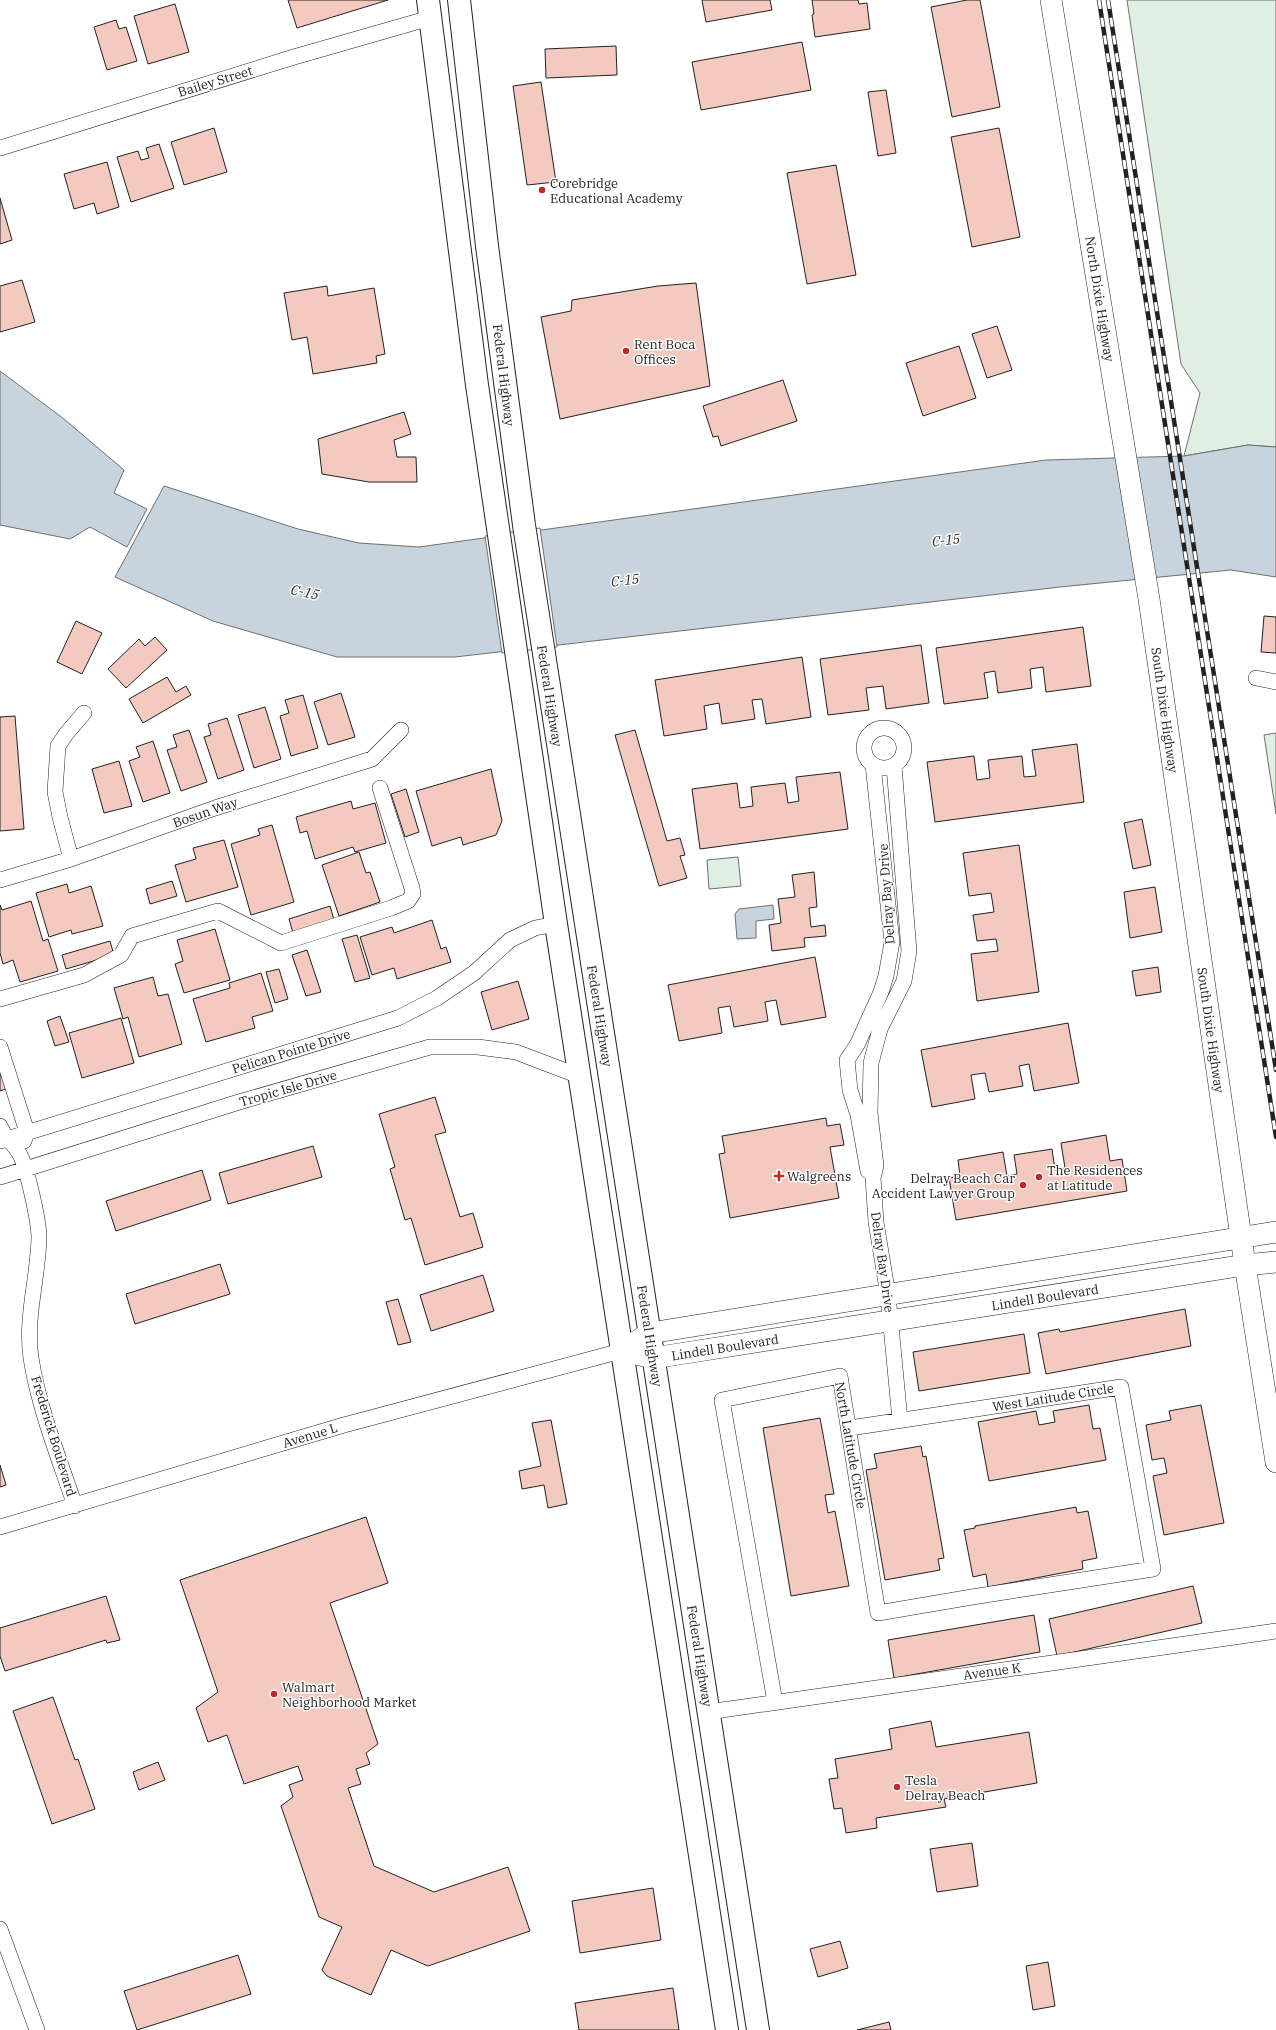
<svg xmlns="http://www.w3.org/2000/svg" width="1276" height="2030" viewBox="0 0 1276 2030" font-family="'IBM Plex Serif',serif">
<style>
.green{fill:#e0efe3;stroke:#6f6f6f}
.water{fill:#c7d3dd;stroke:#6f6f6f}
.pier{fill:#fff;stroke:#6f6f6f}
.building{fill:#f3c9c0;stroke:#222}
.lines{fill:none;stroke-linecap:round;stroke-linejoin:round}
.street-casing{stroke:#222;stroke-width:16}
.secondary-casing{stroke:#222;stroke-width:22}
.primary-casing{stroke:#222;stroke-width:24}
.street{stroke:#fff;stroke-width:15}
.secondary{stroke:#fff;stroke-width:21}
.primary{stroke:#fff;stroke-width:22}
.rail-casing{stroke:#222;stroke-width:4.5}
.rail{stroke:#fff;stroke-width:3;stroke-dasharray:9;stroke-linecap:butt}
.poi-dot{fill:#c62828;stroke:#fff;stroke-width:1.5}
.labels{text-anchor:middle;stroke-width:3;stroke-linejoin:round;paint-order:stroke}
.street-label{font-size:13px;fill:#222;stroke:#fff}
.poi-label{font-size:13px;fill:#222;stroke:#fff;text-anchor:start}
.water-label{font-size:14px;font-style:italic;fill:#222;stroke:#fff}
</style>
<rect width="100%" height="100%" fill="#fff"/>
<!-- green -->
<path class="green" d="M1127,0H1276V447L1248,445L1184,456L1200,393L1181,364Z
M1276,733V814L1264,735Z
M738,857L741,886L709,889L707,860Z"/>
<!-- water -->
<path class="water" d="M0,371L64,419L124,470L114,493L147,509L127,547L90,527L70,539L0,525Z
M1248,445L1276,447V577L1231,570L1060,587L455,657H337L213,621L115,577L164,486L298,529L359,543L419,547L1046,460L1184,456Z
M773,905L774,919L756,921V938L737,939L735,914L739,909Z"/>
<!-- pier -->
<path class="pier" d="M540,528L557,647L502,653L485,536Z"/>
<!-- building -->
<path class="building" d="M288,0H388L297,28Z
M702,0H770L772,10L706,22Z
M812,0H858L859,4L867,3L870,29L815,37L812,15L814,14Z
M967,0H980L1000,107L952,117L931,7Z
M175,4L189,52L148,64L134,16Z
M116,20L119,29L126,27L137,61L107,70L94,27Z
M802,42L811,90L701,110L692,62Z
M616,46L617,75L546,78L545,49Z
M541,82L556,182L527,185L513,86Z
M886,90L896,153L878,156L868,92Z
M214,128L227,172L184,185L171,142Z
M999,128L1020,237L972,247L951,137Z
M159,144L174,188L131,202L117,157L138,151L141,160L149,158L146,148Z
M107,162L119,207L97,214L94,203L74,209L64,174Z
M836,165L856,275L807,284L787,173Z
M0,198L12,240L0,244Z
M22,280L35,322L0,332V286Z
M696,283L710,386L560,419L541,317L571,311L572,300L658,286Z
M327,286L328,296L374,288L385,354L376,356L377,363L313,374L307,337L292,340L284,293Z
M997,326L1012,370L987,378L972,334Z
M959,346L976,398L923,416L906,363Z
M783,380L797,421L721,446L718,436L713,437L703,406Z
M404,412L411,434L394,440L397,457H416L417,482H369L322,474L318,439Z
M1264,616L1276,617V653L1261,652Z
M76,621L102,633L82,674L57,662Z
M1083,627L1091,686L1046,692L1043,667L1030,669L1032,688L998,693L995,671L984,673L988,698L944,704L936,648Z
M155,637L167,650L126,688L108,669L139,639L145,646Z
M921,645L929,703L886,709L883,686L866,688L869,710L828,715L820,659Z
M802,657L811,717L766,724L762,699L752,700L755,719L722,724L719,703L704,706L707,729L664,736L655,680Z
M167,677L176,692L186,686L191,695L143,723L129,699Z
M341,693L355,737L328,745L314,702Z
M303,695L318,748L291,756L280,716L289,713L285,700Z
M265,707L281,759L254,768L238,715Z
M15,716L24,829L0,831V717Z
M227,718L244,770L218,779L204,737L211,735L208,724Z
M189,730L207,782L181,791L167,750L177,747L173,735Z
M635,730L667,841L680,838L685,855L680,856L687,878L659,886L615,735Z
M153,741L170,793L143,802L129,761L140,757L136,747Z
M1077,744L1084,802L935,822L927,762L974,756L977,780L990,778L988,760L1022,756L1024,777L1036,776L1032,750Z
M119,761L132,806L104,813L92,769Z
M491,769L502,821L496,835L463,845L461,837L432,846L416,791Z
M840,772L848,829L700,849L692,789L737,783L740,808L753,806L751,787L785,783L788,803L799,801L796,777Z
M406,789L419,832L405,837L391,794Z
M351,801L353,809L375,803L386,843L355,852L353,847L315,859L307,831L300,833L296,817Z
M1142,819L1151,865L1133,869L1124,823Z
M272,825L294,902L251,915L231,844L260,835L258,829Z
M224,840L238,887L186,902L175,865L196,859L193,848Z
M1019,845L1039,992L977,1001L971,954L998,951L996,939L977,941L973,915L994,912L991,893L969,896L963,853Z
M359,852L366,873L370,872L380,902L339,916L322,865Z
M814,872L817,907L809,908L811,927L825,925L826,936L804,938L805,947L772,951L769,925L781,923L778,899L795,897L792,875Z
M172,881L177,896L150,904L146,889Z
M67,884L69,893L91,886L103,926L72,934L71,930L49,937L36,893Z
M1155,887L1162,932L1130,938L1124,892Z
M31,901L43,941L48,939L58,971L20,982L13,960L3,964L0,953V905L2,910Z
M330,906L334,920L293,933L289,919Z
M432,920L441,949L446,947L451,962L397,979L394,968L372,975L360,937L392,927L394,933Z
M215,929L230,980L184,993L175,964L183,961L177,940Z
M357,935L370,978L355,982L342,939Z
M110,941L114,955L66,969L62,955Z
M307,950L321,992L306,996L292,955Z
M815,957L826,1017L781,1025L776,1000L765,1002L768,1021L734,1027L730,1006L718,1008L722,1033L679,1041L668,985Z
M1158,967L1161,992L1136,996L1132,971Z
M279,969L288,999L275,1003L266,972Z
M261,973L273,1011L252,1017L255,1028L206,1042L193,999L230,988L229,983Z
M153,977L158,996L168,994L182,1044L139,1057L128,1017L123,1019L114,988Z
M518,981L529,1019L492,1030L481,992Z
M60,1016L69,1042L55,1046L47,1021Z
M121,1018L134,1063L82,1078L69,1033Z
M1068,1023L1079,1083L1034,1091L1029,1064L1019,1066L1023,1086L989,1092L985,1073L971,1075L975,1099L932,1107L921,1050Z
M3,1074L8,1088L0,1091V1075Z
M435,1097L446,1132L435,1135L460,1217L473,1213L483,1247L425,1265L411,1218L405,1220L390,1169L395,1167L379,1114Z
M826,1118L827,1126L840,1124L844,1145L830,1147L839,1198L730,1218L719,1154L725,1153L722,1136Z
M1106,1135L1110,1161L1122,1159L1127,1191L956,1220L949,1178L960,1176L958,1160L1003,1152L1007,1176L1017,1174L1014,1155L1052,1149L1055,1170L1065,1168L1061,1143Z
M313,1146L322,1177L228,1204L219,1173Z
M202,1170L211,1200L116,1231L106,1201Z
M220,1264L230,1294L135,1324L126,1294Z
M483,1275L494,1311L431,1331L420,1295Z
M398,1299L411,1342L398,1345L386,1302Z
M1185,1309L1191,1346L1046,1374L1038,1333L1059,1329L1060,1332Z
M1024,1334L1030,1373L919,1391L913,1352Z
M1089,1405L1093,1429L1100,1428L1106,1460L989,1481L978,1422L1036,1411L1039,1425L1055,1422L1053,1411Z
M1201,1405L1224,1523L1164,1535L1153,1476L1167,1473L1164,1458L1152,1460L1146,1425L1171,1420L1169,1411Z
M820,1418L834,1494L825,1495L828,1513L835,1511L849,1586L791,1596L763,1428Z
M551,1420L567,1504L548,1508L544,1485L522,1489L519,1471L541,1466L532,1423Z
M921,1446L923,1457L926,1456L944,1558L938,1559L940,1570L885,1580L866,1470L877,1468L874,1454Z
M0,1465L6,1485L0,1487Z
M1076,1507L1077,1513L1088,1511L1097,1558L1082,1561L1083,1569L988,1587L986,1574L973,1577L964,1530L975,1528V1526Z
M366,1517L388,1583L330,1603L378,1744L366,1753L370,1764L356,1769L361,1784L348,1788L374,1866L434,1892L508,1867L530,1931L428,1966L391,1950L371,1995L327,1976L322,1970L342,1927L319,1917L281,1806L293,1797L289,1785L303,1780L298,1766L244,1784L227,1735L208,1742L196,1708L218,1692L180,1580Z
M1193,1586L1202,1623L1057,1656L1049,1619Z
M106,1596L120,1640L107,1643L106,1640L5,1671L0,1656V1628Z
M1034,1615L1040,1652L894,1678L888,1640Z
M53,1697L75,1760L78,1759L95,1809L52,1824L13,1711Z
M931,1721L936,1747L1029,1732L1037,1783L944,1799L946,1807L876,1818L877,1828L846,1833L842,1808L834,1809L829,1779L838,1778L835,1759L892,1749L889,1729Z
M158,1762L165,1780L139,1790L133,1772Z
M972,1843L978,1886L937,1892L930,1849Z
M653,1888L661,1940L580,1953L572,1901Z
M840,1941L848,1968L818,1977L810,1949Z
M238,1955L251,1994L137,2030L124,1991Z
M1048,1962L1055,2006L1033,2010L1026,1966Z
M673,1988L679,2030H579L575,2003Z
M889,2022L891,2030H857Z"/>
<g class="lines">
<defs>
<path id="street" d="M0,148L294,57L430,18
M1256,678L1276,682
M864 748a20 20 0 1 1 40 0a20 20 0 1 1-40 0Z
M894,766L909,951L904,981L880,1029L871,1063L870,1113L876,1166L873,1178L876,1222L888,1295L900,1420
M71,859L60,817L55,792L58,746L66,734L84,713
M0,880L71,859L215,808L372,759L401,730
M0,999L84,975L121,955L132,936L218,911L281,943L391,908L408,901L413,894L412,888L380,788
M0,1047L27,1132L24,1141
M0,1126C4,1137 13,1143 19,1153C27,1166 39,1222 39,1238C38,1278 25,1319 31,1358C39,1409 59,1458 75,1506
M0,1141L398,1018L437,998L474,973L510,940L535,928L556,924
M868,1171L858,1115L850,1090L847,1060L857,1045L881,992L886,976L892,942L873,765
M0,1177L239,1102L430,1047H478L516,1052L579,1076
M0,1527L344,1425L621,1351
M775,1702L722,1400L840,1376L878,1613L972,1597L1153,1569L1121,1387L850,1428
M708,1712L1276,1631
M0,1929L37,2030"/>
<path id="secondary" d="M1051,0L1149,599L1245,1265L1276,1462
M621,1351L650,1333L1276,1232
M636,1354L653,1358L679,1354L1245,1265L1276,1262"/>
<path id="primary" d="M428,0L477,385L556,924L727,2030
M459,0L487,246L524,525L758,2030"/>
</defs>
<!-- street casing -->
<use href="#street" class="street-casing"/>
<!-- secondary casing -->
<use href="#secondary" class="secondary-casing"/>
<!-- primary casing -->
<use href="#primary" class="primary-casing"/>
<!-- street -->
<use href="#street" class="street"/>
<!-- secondary -->
<use href="#secondary" class="secondary"/>
<!-- primary -->
<use href="#primary" class="primary"/>
<defs>
<path id="rail" d="M1099,0L1276,1137
M1108,0L1276,1070"/>
</defs>
<!-- rail casing -->
<use href="#rail" class="rail-casing"/>
<!-- rail -->
<use href="#rail" class="rail"/>
</g>
<!-- markers -->
<g class="poi-dot">
<circle cx="542" cy="190" r="4"/>
<circle cx="626" cy="351" r="4"/>
<path d="M777 1170h4v4h4v4h-4v4h-4v-4h-4v-4h4z"/>
<circle cx="1039" cy="1177" r="4"/>
<circle cx="1023" cy="1185" r="4"/>
<circle cx="274" cy="1694" r="4"/>
<circle cx="897" cy="1787" r="4"/>
</g>
<g class="labels">
<!-- street labels -->
<g class="street-label">
<text transform="translate(215 81) rotate(-17)" y="5">Bailey Street</text>
<text transform="translate(1100 299) rotate(81)" y="5">North Dixie Highway</text>
<text transform="translate(504 375) rotate(83)" y="5">Federal Highway</text>
<text transform="translate(550 696) rotate(81)" y="5">Federal Highway</text>
<text transform="translate(1165 710) rotate(82)" y="5">South Dixie Highway</text>
<text transform="translate(205 812) rotate(-19)" y="5">Bosun Way</text>
<text transform="translate(886 894) rotate(-94)" y="5">Delray Bay Drive</text>
<text transform="translate(600 1016) rotate(81)" y="5">Federal Highway</text>
<text transform="translate(1211 1030) rotate(82)" y="5">South Dixie Highway</text>
<text transform="translate(291 1051) rotate(-17)" y="5">Pelican Pointe Drive</text>
<text transform="translate(288 1088) rotate(-16)" y="5">Tropic Isle Drive</text>
<text transform="translate(883 1262) rotate(82)" y="5">Delray Bay Drive</text>
<text transform="translate(1045 1297) rotate(-9)" y="5">Lindell Boulevard</text>
<text transform="translate(650 1336) rotate(81)" y="5">Federal Highway</text>
<text transform="translate(725 1347) rotate(-9)" y="5">Lindell Boulevard</text>
<text transform="translate(1053 1397) rotate(-9)" y="5">West Latitude Circle</text>
<text transform="translate(310 1435) rotate(-17)" y="5">Avenue L</text>
<text transform="translate(54 1436) rotate(73)" y="5">Frederick Boulevard</text>
<text transform="translate(851 1445) rotate(80)" y="5">North Latitude Circle</text>
<text transform="translate(700 1656) rotate(81)" y="5">Federal Highway</text>
<text transform="translate(992 1671) rotate(-8)" y="5">Avenue K</text>
</g>
<!-- poi labels -->
<g class="poi-label">
<text x="550" y="188">Corebridge<tspan x="550" dy="15">Educational Academy</tspan></text>
<text x="634" y="349">Rent Boca<tspan x="634" dy="15">Offices</tspan></text>
<text x="1047" y="1175">The Residences<tspan x="1047" dy="15">at Latitude</tspan></text>
<text x="787" y="1181">Walgreens</text>
<text x="1015" y="1183" text-anchor="end">Delray Beach Car<tspan x="1015" dy="15">Accident Lawyer Group</tspan></text>
<text x="282" y="1692">Walmart<tspan x="282" dy="15">Neighborhood Market</tspan></text>
<text x="905" y="1785">Tesla<tspan x="905" dy="15">Delray Beach</tspan></text>
</g>
<!-- water labels -->
<g class="water-label">
<text transform="translate(946 540) rotate(-7)" y="5">C-15</text>
<text transform="translate(625 580) rotate(-7)" y="5">C-15</text>
<text transform="translate(305 592) rotate(12)" y="5">C-15</text>
</g>
</g>
</svg>
